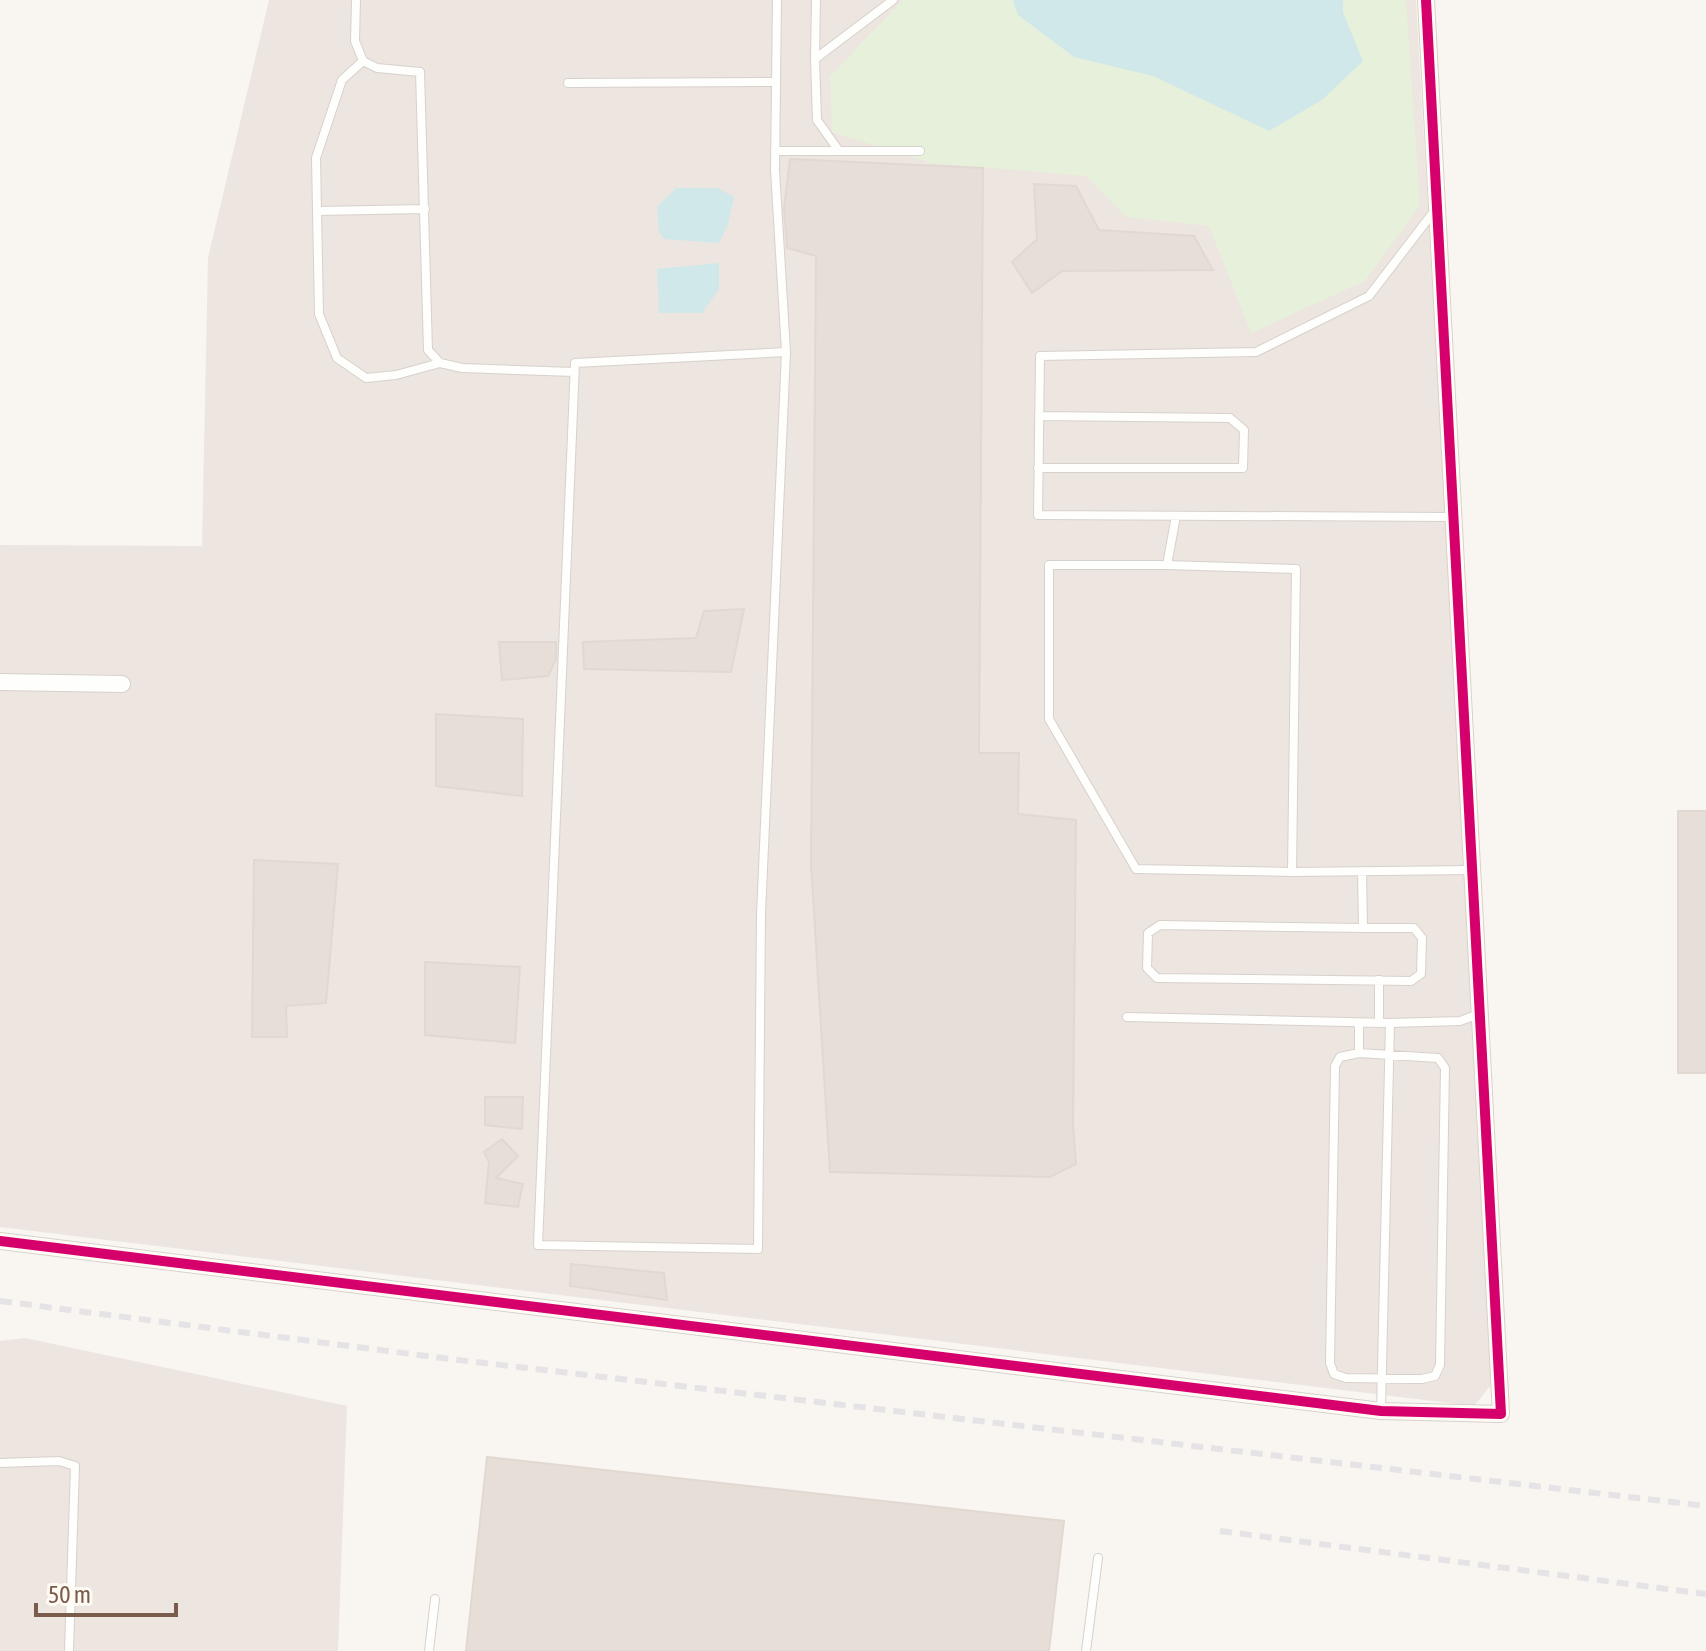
<svg xmlns="http://www.w3.org/2000/svg" width="1706" height="1651" viewBox="0 0 1706 1651" font-family="'Asap Condensed',sans-serif">
<style>
.industrial{fill:#ede5e0}
.green{fill:#e7f0db}
.water{fill:#d0e8ea}
.building{fill:#e6ded7;stroke:#e2d8d2;stroke-width:2}
.lines{fill:none;stroke-linecap:round;stroke-linejoin:round}
.lane-casing{stroke:#d7d1cb;stroke-width:10}
.street-casing{stroke:#d7d1cb;stroke-width:18}
.lane{stroke:#fefefd;stroke-width:8}
.street{stroke:#fefefd;stroke-width:16}
.rail{stroke:#e6e3e7;stroke-width:6;stroke-dasharray:12 8;stroke-linecap:butt}
.cycleway-casing{stroke:#fffaf3;stroke-width:15}
.cycleway{stroke:#d6006c;stroke-width:10}
</style>
<rect width="100%" height="100%" fill="#f9f5f0"/>
<!-- industrial -->
<path class="industrial" d="M269,0H1416L1495,1380L1474,1406L0,1227V545L202,546L208,258Z
M25,1338L347,1406L338,1651H0V1341Z"/>
<!-- green -->
<path class="green" d="M903,0H1406L1420,205L1365,281L1251,333L1209,226L1126,217L1087,176L931,163L832,132L830,76Z"/>
<!-- water -->
<path class="water" d="M1013,0H1343V12L1363,61L1322,100L1269,131L1153,76L1074,57L1018,15Z
M676,188H717L734,197L728,224L719,243L664,239L659,233L657,207Z
M719,263V289L702,313H659L657,269Z"/>
<!-- building -->
<path class="building" d="M790,159L983,168L979,753H1019L1018,814L1076,820L1073,1125L1076,1164L1050,1177L830,1172L811,864L816,256L787,248L784,208Z
M1034,184L1076,186L1099,230L1194,236L1213,270L1062,271L1032,293L1012,262L1037,239Z
M744,609L731,672L584,669L583,642L696,638L704,611Z
M499,642H556V659L548,676L502,680Z
M436,714L523,719L522,796L436,786Z
M1678,811H1706V1073H1678Z
M254,860L338,864L326,1003L286,1006L287,1037H252Z
M425,962L520,967L515,1043L425,1035Z
M485,1097H523L522,1129L485,1125Z
M502,1139L518,1156L496,1178L523,1184L518,1207L485,1203L489,1162L484,1152Z
M571,1264L664,1273L667,1300L570,1286Z
M487,1457L1064,1521L1049,1651H466Z"/>
<g class="lines">
<defs>
<path id="lane" d="M356,0L355,41L363,61L377,68L420,72L428,350L440,363L462,368L574,372
M777,0L775,170L786,352L761,914L758,1249L538,1245L575,363L786,352
M816,0L815,59L893,0
M815,59L817,120L839,151
M363,61L342,80L316,158L319,314L337,358L366,378L396,375L440,363
M568,83L776,82
M775,151H920
M1435,210L1369,296L1256,352L1040,356L1038,515L1452,517
M317,211L425,209
M1038,468H1243L1244,430L1230,418L1039,416
M1176,516L1167,565H1049V719L1136,869L1292,872L1471,870
M1167,565L1296,569L1292,872
M1362,871L1363,928L1160,925L1148,933L1147,968L1157,978L1411,981L1421,974L1422,938L1414,928H1363
M1127,1017L1390,1023L1460,1021L1479,1014
M1379,1023V980
M1359,1053L1438,1058L1445,1068L1440,1365L1435,1376L1422,1379L1346,1378L1334,1374L1330,1363L1335,1066L1340,1057L1359,1053V1023
M1381,1411L1390,1023
M0,1463L59,1461L75,1466L69,1651
M429,1651L435,1599
M1086,1651L1098,1558"/>
<path id="street" d="M0,682L122,684
M0,1241L1381,1411L1501,1414L1426,0"/>
</defs>
<!-- lane casing -->
<use href="#lane" class="lane-casing"/>
<!-- street casing -->
<use href="#street" class="street-casing"/>
<!-- lane -->
<use href="#lane" class="lane"/>
<!-- street -->
<use href="#street" class="street"/>
<!-- rail -->
<path class="rail" d="M0,1301L450,1359L1706,1506
M1220,1531L1706,1594"/>
<defs>
<path id="cycleway" d="M0,1241L1381,1411L1501,1414L1426,0"/>
</defs>
<!-- cycleway casing -->
<use href="#cycleway" class="cycleway-casing"/>
<!-- cycleway -->
<use href="#cycleway" class="cycleway"/>
</g>
<!-- scale -->
<path d="M36 1603v12h140v-12" fill="none" stroke="#7a5c4d" stroke-width="4"/>
<text x="48" y="1603" font-size="24" fill="#7a5c4d" stroke="#fffaf3" stroke-width="6" paint-order="stroke">50 m</text>
</svg>
